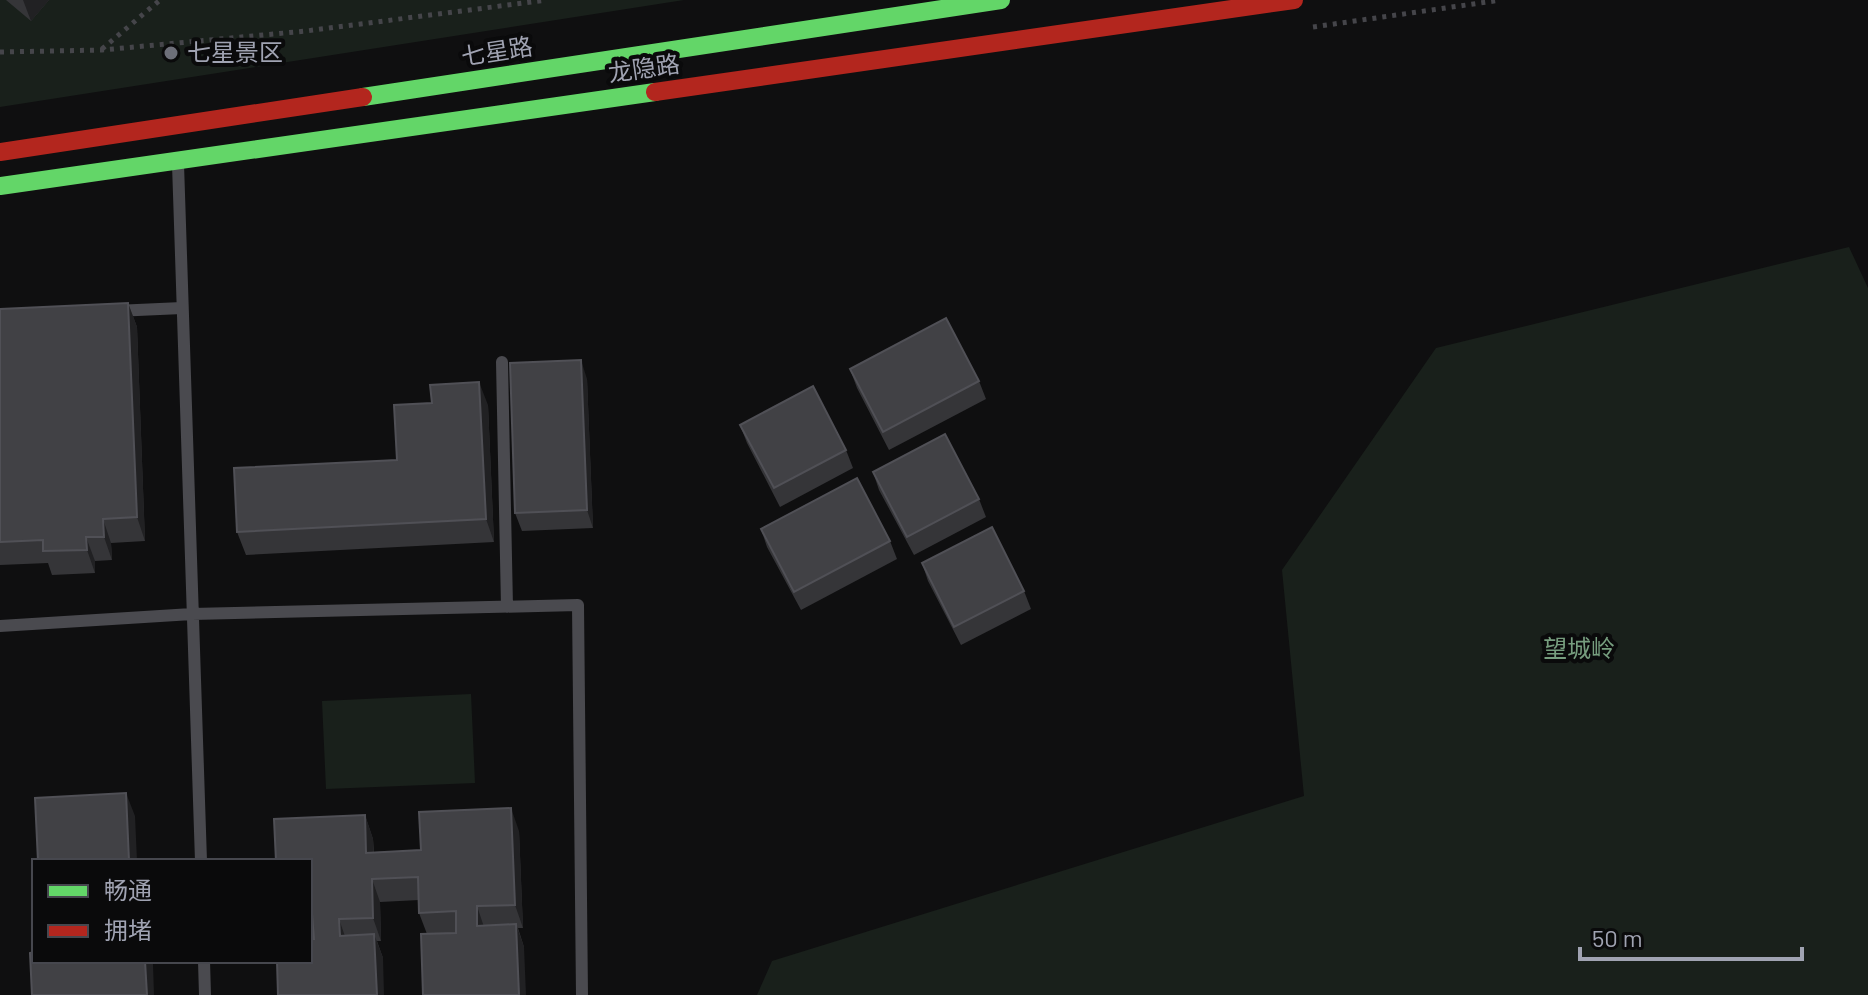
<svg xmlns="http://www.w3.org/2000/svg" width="1868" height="995" viewBox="0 0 1868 995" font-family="Barlow,'Noto Sans SC',sans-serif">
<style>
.green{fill:#19201b}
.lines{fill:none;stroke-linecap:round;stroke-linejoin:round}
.path{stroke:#45454a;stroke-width:5;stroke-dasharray:4 6;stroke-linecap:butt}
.lane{stroke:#4a4a4f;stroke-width:12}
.fast{stroke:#63d668;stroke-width:18}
.jam{stroke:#b3261e;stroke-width:18}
.wall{fill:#353538}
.shaded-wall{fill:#212123}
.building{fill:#414145;stroke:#505056;stroke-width:2}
.poi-dot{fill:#6d6f79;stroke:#0a0a0b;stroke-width:3}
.labels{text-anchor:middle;stroke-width:8;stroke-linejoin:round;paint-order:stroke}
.street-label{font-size:24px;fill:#a0a3b2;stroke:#0a0a0b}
.poi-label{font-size:24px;fill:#a0a3b2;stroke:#0a0a0b;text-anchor:start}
.park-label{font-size:24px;fill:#769d7e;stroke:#0a0a0b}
</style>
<rect width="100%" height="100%" fill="#0f0f10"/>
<!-- green -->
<path class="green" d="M0,0H684L0,107Z
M1849,247L1868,288V995H757L772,961L1304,796L1282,570L1436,348Z
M471,694L475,783L326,789L322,701Z"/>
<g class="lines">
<!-- path -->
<path class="path" d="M1313,27L1501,0
M102,49L160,0
M0,52L102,50L306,31L547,0"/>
<!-- lane -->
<path class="lane" d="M178,164L201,861
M115,311L182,308
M502,362L507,607
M0,626L192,614L578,605L582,995
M204,961L205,995"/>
<!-- fast -->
<path class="fast" d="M363,97L1001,0
M0,186L655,92"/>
<!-- jam -->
<path class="jam" d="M655,92L1294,0
M0,152L363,97"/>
</g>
<!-- wall -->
<path class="wall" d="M6,0H49L31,21Z
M128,303L137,327L145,541L111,543L112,560L95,561V573L52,575L48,563L0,565V309Z
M850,369L979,381L986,399L889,450L857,388Z
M587,379L593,528L522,531L515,513Z
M432,403L488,405L494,542L246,555L237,532L397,460Z
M740,425L846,450L853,468L780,507L747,443Z
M873,472L979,499L986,517L914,555L879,490Z
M761,529L890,541L897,559L801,610L767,547Z
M922,563L1024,591L1031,609L961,645L928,581Z
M365,815L373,839L374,852L421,850L519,831L523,928H518L524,947L427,934L419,913V900L380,902L381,941H377L383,958L314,939L313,938H310V861Z"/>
<!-- shaded-wall -->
<path class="shaded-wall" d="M23,0H49L31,21Z
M128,303L137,327L145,541L137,517Z
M581,360L587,379L593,528L587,510Z
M479,382L488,405L494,542L486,519Z
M103,519L111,543L112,560L104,537Z
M86,537L95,561V573L87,550Z
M126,793L135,816L137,861H129Z
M511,808L519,831L523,928L515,905Z
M365,815L373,839L375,876L366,853Z
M372,879L380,902L381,941L373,918Z
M477,906L485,930L477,926Z
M339,919L347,942L340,936Z
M516,924L524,947L526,995H519Z
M374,934L383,958L384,995H377Z
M145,961H152L153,964L154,995H147Z"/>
<!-- building -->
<path class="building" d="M128,303L137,517L103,519L104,537H86L87,550L43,551V540L0,542V309Z
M946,318L979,381L883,432L850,369Z
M581,360L587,510L515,513L510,363Z
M479,382L486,519L237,532L234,468L397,460L394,405L432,403L430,385Z
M813,386L846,450L774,488L740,425Z
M945,434L979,499L907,537L873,472Z
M857,478L890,541L794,592L761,529Z
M992,527L1024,591L954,627L922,563Z
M126,793L129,861H38L35,798Z
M511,808L515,905L477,906V926L516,924L519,995H423L421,934L456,933V911L419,913L418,877L372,879L373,918L339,919L340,936L374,934L377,995H278L277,961H310V939H314L312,914H310V861H276L274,819L365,815L366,853L421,850L419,812Z
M34,952V961H145L147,995H32L30,953Z"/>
<!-- markers -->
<circle class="poi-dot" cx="171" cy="53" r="8"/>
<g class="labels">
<!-- street labels -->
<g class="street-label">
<text transform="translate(497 52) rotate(-9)" y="8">七星路</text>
<text transform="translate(644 69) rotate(-8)" y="8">龙隐路</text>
</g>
<!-- poi labels -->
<g class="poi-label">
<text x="187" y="61">七星景区</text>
</g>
<!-- park labels -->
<g class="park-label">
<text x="1579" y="657">望城岭</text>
</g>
</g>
<!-- legend -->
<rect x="32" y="859" width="280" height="104" fill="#0a0a0b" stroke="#46474e" stroke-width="2"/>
<rect x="48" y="885" width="40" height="12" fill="#63d668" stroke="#46474e" stroke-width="2"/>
<text x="104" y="899" font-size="24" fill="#a0a3b2">畅通</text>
<rect x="48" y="925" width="40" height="12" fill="#b3261e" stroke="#46474e" stroke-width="2"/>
<text x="104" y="939" font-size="24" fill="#a0a3b2">拥堵</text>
<!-- scale -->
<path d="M1580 947v12h222v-12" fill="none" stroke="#a0a3b2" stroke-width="4"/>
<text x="1592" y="947" font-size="24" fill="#a0a3b2" stroke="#0a0a0b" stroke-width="6" paint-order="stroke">50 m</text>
</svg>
